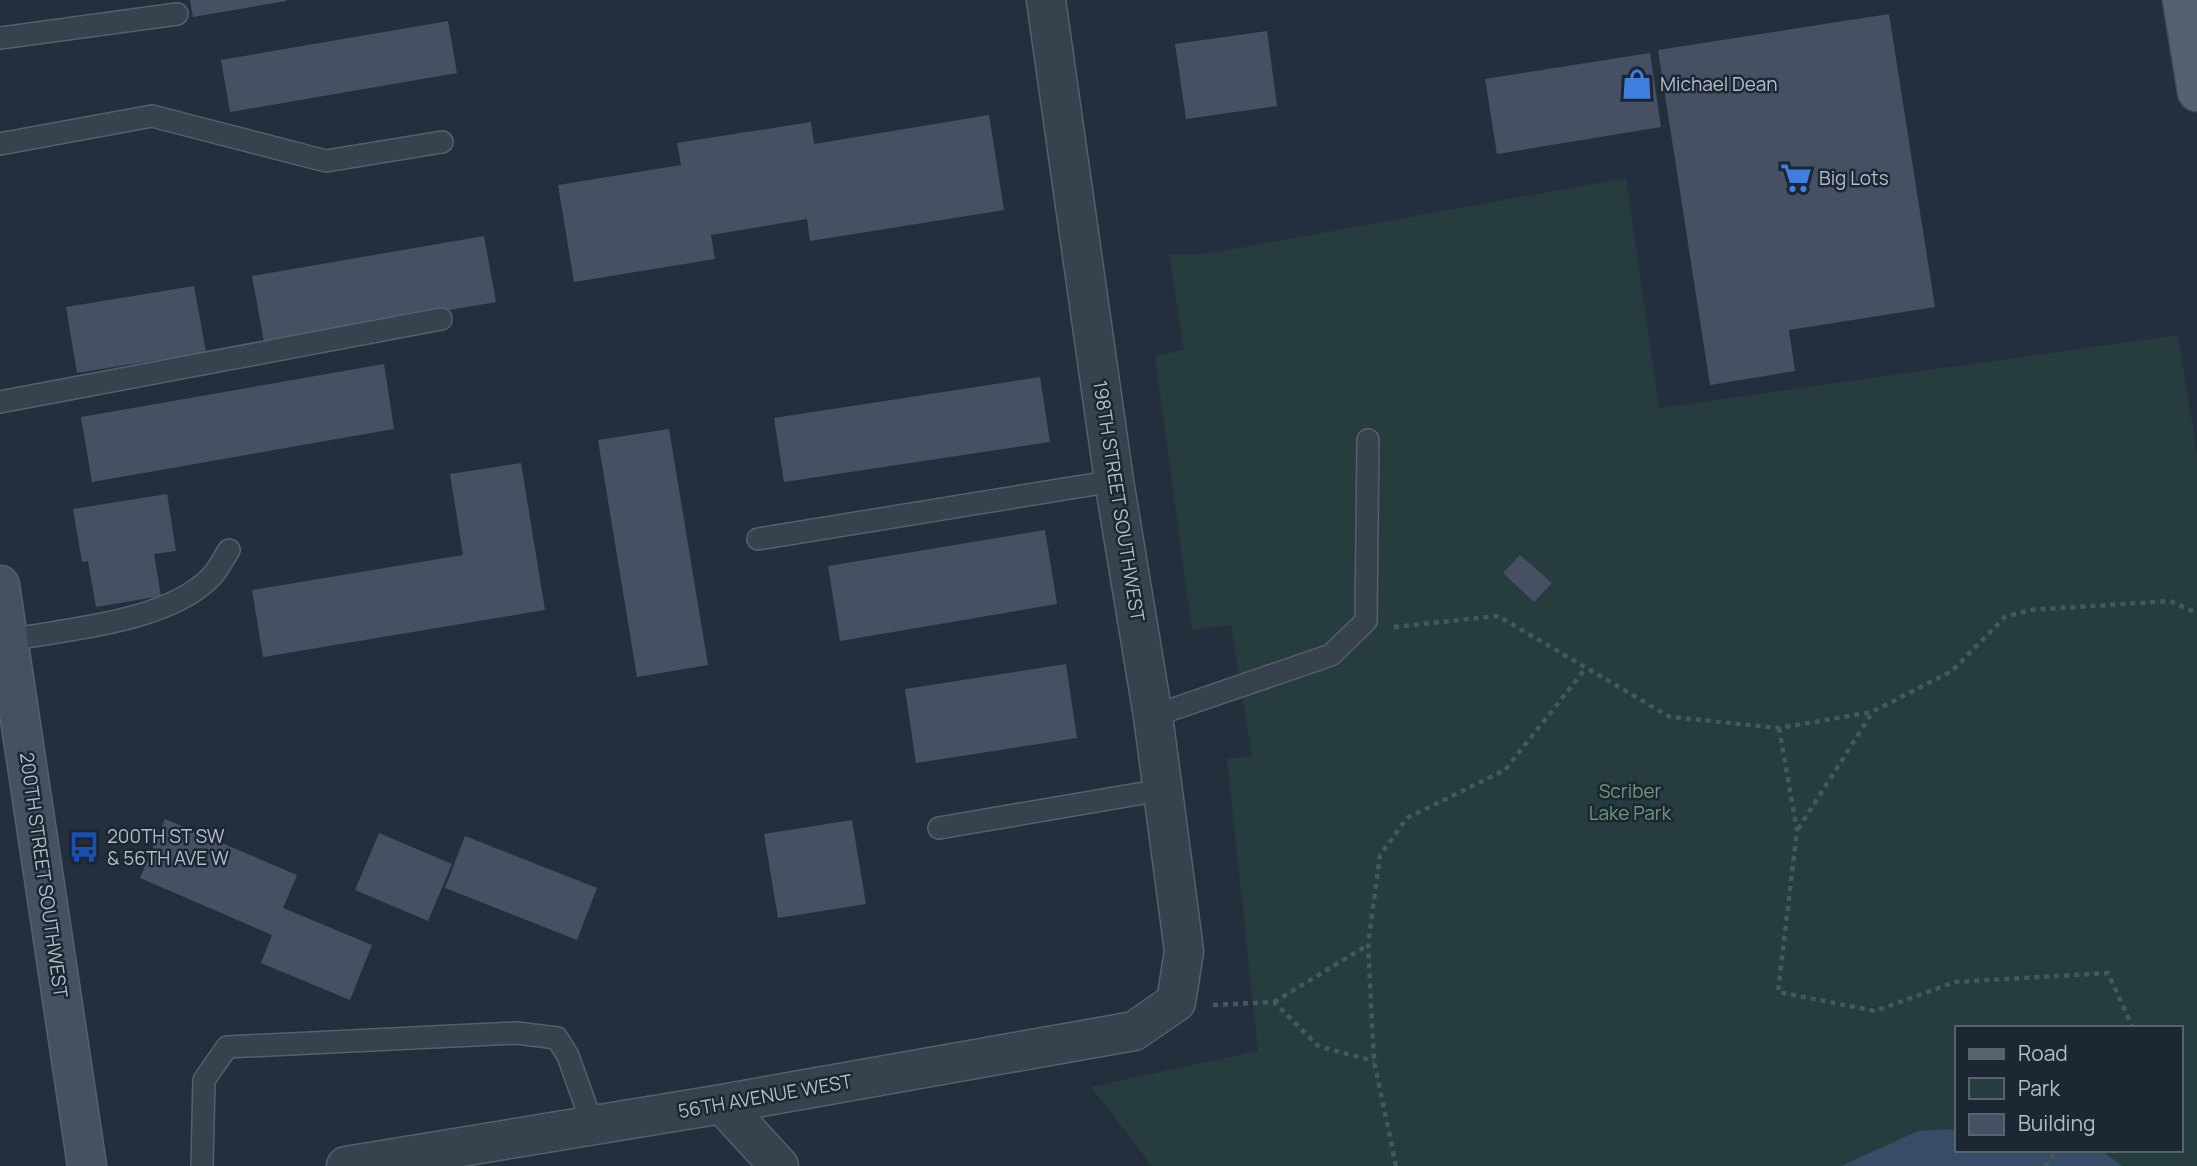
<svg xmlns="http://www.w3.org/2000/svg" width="2197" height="1166" viewBox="0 0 2197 1166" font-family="Manrope,sans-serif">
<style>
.green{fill:#263c3f;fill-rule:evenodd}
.water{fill:#394c67}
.building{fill:#455162}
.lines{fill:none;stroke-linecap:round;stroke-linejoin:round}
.lane-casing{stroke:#565f6c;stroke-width:24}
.street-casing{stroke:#565f6c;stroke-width:41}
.secondary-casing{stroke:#565f6c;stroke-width:41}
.primary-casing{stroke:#414a57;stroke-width:41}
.path{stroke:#44595c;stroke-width:4.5;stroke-dasharray:5 5;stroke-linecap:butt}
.lane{stroke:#38414e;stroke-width:21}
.street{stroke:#38414e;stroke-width:38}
.secondary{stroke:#465061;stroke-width:38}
.primary{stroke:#56606e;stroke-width:38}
.labels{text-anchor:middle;stroke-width:5;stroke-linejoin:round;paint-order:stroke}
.poi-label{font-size:19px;fill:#b4bcc9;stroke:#1d2633;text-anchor:start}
.street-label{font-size:19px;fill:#b4bcc9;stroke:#1d2633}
.park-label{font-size:19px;fill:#6b9a76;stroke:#1d2633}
</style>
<rect width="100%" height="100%" fill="#242f3e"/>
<!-- green -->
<path class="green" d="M1626,178L1659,408L2178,335L2197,454V1166H1152L1091,1087L1258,1051L1227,759L1252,756L1231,625L1192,630L1155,356L1184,350L1169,255L1205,254ZM1957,1028H2181V1150H1957Z"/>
<!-- water -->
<path class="water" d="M1957,1129V1150H2101L2122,1166H1841L1918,1131Z"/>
<!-- building -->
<path class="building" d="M190,0H286V1L193,17Z
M1889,14L1935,307L1789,330L1795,371L1710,385L1658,50Z
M448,21L457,73L230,112L221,60Z
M1267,31L1277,106L1186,119L1175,44Z
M1650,53L1661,127L1497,154L1485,79Z
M989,115L1004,210L810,241L807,219L711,235L715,259L574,282L558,185L681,165L677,143L811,122L814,144Z
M484,236L496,302L264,342L252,276Z
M194,286L206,352L77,373L66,307Z
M384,364L394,429L92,482L81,417Z
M1040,377L1050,442L784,482L774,418Z
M669,429L708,665L637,677L598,440Z
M521,463L545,610L263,657L252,590L463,555L450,474Z
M167,494L176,551L154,554L161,596L96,607L88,561L82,562L73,509Z
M1045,530L1057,604L840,641L828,566Z
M1520,555L1552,583L1534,602L1503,573Z
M1066,664L1077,738L916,763L905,689Z
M165,819L297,875L283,908L372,945L350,1000L261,963L272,935L140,878Z
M852,820L866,904L778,918L764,834Z
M379,833L452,864L428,921L355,890Z
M465,836L597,888L577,940L445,888Z"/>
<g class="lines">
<defs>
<path id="lane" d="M0,38L177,14
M0,144L152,116L326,161L442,142
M0,402L441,319
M758,539L1114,481
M8,640C68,629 168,622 211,577C218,570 223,559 229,550
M1153,716L1331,655L1366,621L1368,440
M939,828L1161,790
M202,1166L204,1080L227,1047L517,1033L557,1038L568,1056L593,1126"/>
<path id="street" d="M722,1104L779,1166
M346,1166L722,1104L1134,1031L1176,1002L1184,951L1153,716L1114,481L1046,0"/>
<path id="secondary" d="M0,585L87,1166"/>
<path id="primary" d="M2182,0L2197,92"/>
</defs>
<!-- lane casing -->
<use href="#lane" class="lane-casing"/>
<!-- street casing -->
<use href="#street" class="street-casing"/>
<!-- secondary casing -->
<use href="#secondary" class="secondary-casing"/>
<!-- primary casing -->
<use href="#primary" class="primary-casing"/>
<!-- path -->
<path class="path" d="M1394,627L1498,616L1670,717L1779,728L1872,712L1952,671L2005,617L2030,610L2170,601L2197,613
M1779,728L1797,830L1778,992L1875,1011L1955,982L2108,973L2133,1028
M1798,829L1872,713
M1274,1002L1368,945
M1213,1005L1274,1002L1318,1046L1374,1061
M1396,1166L1374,1061L1368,945L1380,855L1407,818L1505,770L1586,668
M2045,1166L2057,1150"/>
<!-- lane -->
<use href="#lane" class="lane"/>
<!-- street -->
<use href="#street" class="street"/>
<!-- secondary -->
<use href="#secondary" class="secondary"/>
<!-- primary -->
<use href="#primary" class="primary"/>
</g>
<!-- icons -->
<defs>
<symbol id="shop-bare" viewBox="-9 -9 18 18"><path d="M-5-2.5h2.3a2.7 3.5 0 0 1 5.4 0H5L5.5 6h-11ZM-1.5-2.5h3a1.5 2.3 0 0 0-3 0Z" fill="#3f7fe0" stroke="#1d2633" stroke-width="2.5" paint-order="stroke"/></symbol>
<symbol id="supermarket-bare" viewBox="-9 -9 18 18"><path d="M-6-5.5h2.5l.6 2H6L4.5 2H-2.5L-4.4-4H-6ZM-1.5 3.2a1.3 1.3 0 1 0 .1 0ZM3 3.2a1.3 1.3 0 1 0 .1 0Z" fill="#3f7fe0" stroke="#1d2633" stroke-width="2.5" paint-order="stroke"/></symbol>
<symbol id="bus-bare" viewBox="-9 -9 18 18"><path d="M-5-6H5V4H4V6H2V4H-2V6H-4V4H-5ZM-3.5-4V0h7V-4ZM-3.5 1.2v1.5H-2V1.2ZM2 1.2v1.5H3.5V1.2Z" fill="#1a4fb4" stroke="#1d2633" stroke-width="2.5" paint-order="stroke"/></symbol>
</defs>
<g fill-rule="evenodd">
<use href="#shop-bare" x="1615" y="62" width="44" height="44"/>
<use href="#supermarket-bare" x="1774" y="156" width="44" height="44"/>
<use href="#bus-bare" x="62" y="825" width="44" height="44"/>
</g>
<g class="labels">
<!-- poi labels -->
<g class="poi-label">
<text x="1660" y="91">Michael Dean</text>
<text x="1819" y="185">Big Lots</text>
<text x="107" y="843">200TH ST SW<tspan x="107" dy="22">&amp; 56TH AVE W</tspan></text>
</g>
<!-- street labels -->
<g class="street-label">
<text transform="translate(1119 501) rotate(81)" y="7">198TH STREET SOUTHWEST</text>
<text transform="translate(44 875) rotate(82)" y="7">200TH STREET SOUTHWEST</text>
<text transform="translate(765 1096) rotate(-10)" y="7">56TH AVENUE WEST</text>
</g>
<!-- park labels -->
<g class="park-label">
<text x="1630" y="798">Scriber<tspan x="1630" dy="22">Lake Park</tspan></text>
</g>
</g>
<!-- legend -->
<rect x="1955" y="1026" width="228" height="126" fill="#1d2633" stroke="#59626f" stroke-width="2"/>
<rect x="1969" y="1049" width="35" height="10" fill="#56606e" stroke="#59626f" stroke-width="2"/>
<text x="2018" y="1061" font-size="21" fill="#b4bcc9">Road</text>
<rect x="1969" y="1078" width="35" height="21" fill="#263c3f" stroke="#59626f" stroke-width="2"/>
<text x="2018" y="1096" font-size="21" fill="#b4bcc9">Park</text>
<rect x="1969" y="1114" width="35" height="21" fill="#455162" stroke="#59626f" stroke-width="2"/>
<text x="2018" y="1131" font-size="21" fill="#b4bcc9">Building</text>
</svg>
